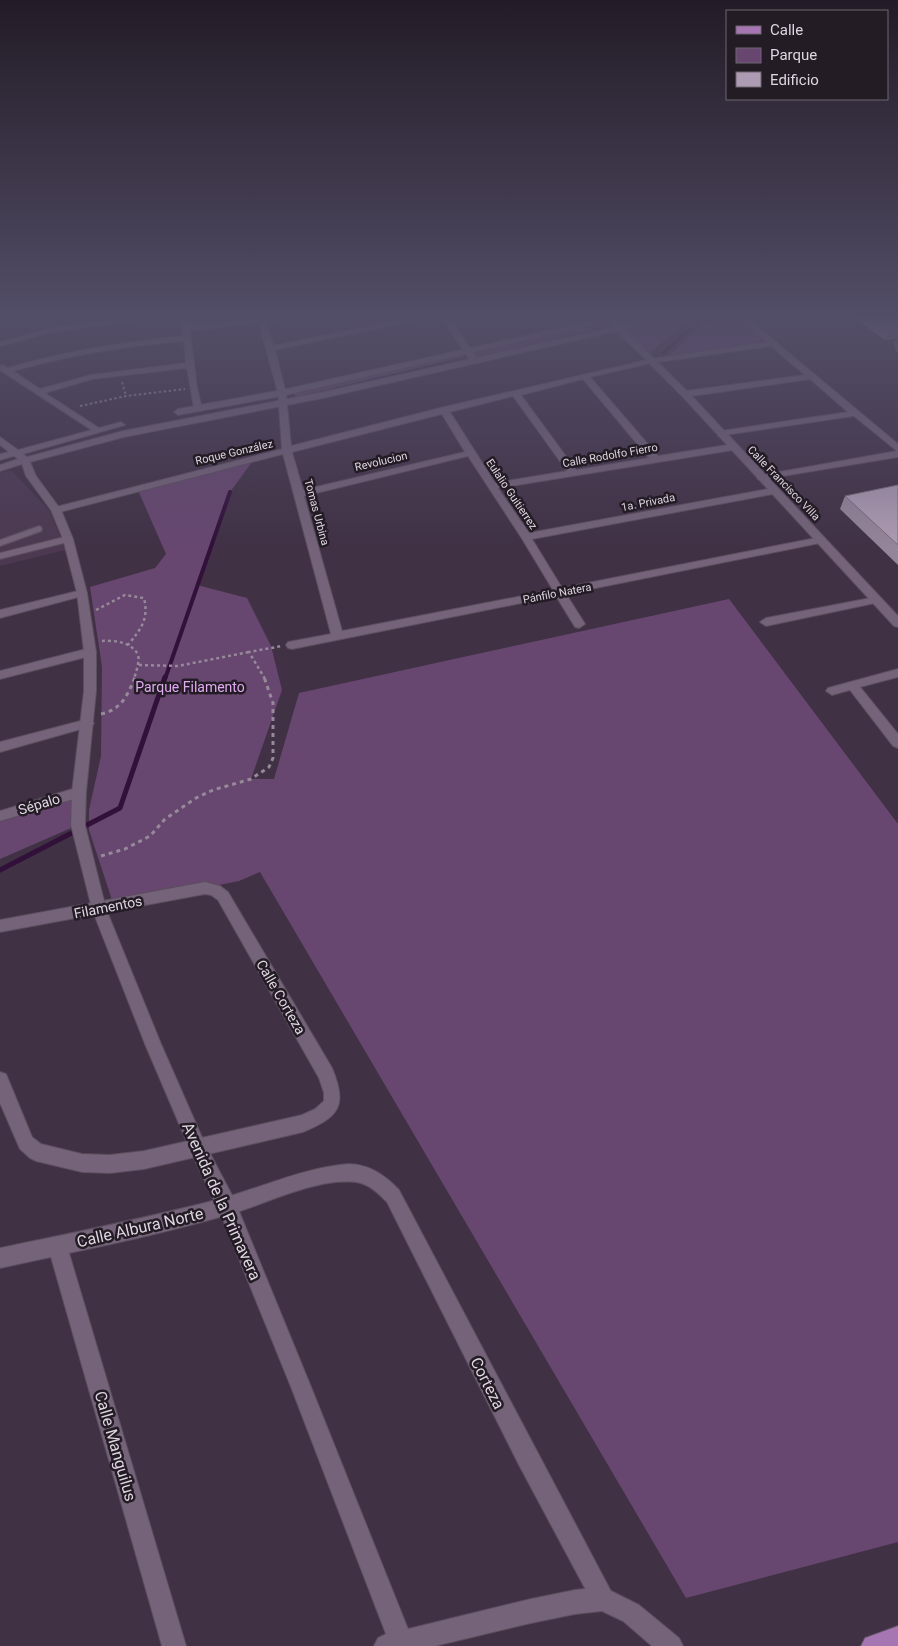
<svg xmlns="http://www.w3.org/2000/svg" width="898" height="1646" viewBox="0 0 898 1646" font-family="Roboto,sans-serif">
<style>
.built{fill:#4c3851}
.green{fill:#674770}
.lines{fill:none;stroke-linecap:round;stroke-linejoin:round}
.stream-far2{stroke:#311039;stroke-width:3}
.stream-far1{stroke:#311039;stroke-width:4}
.stream{stroke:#311039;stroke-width:5}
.service-far1-casing{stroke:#5b4e5e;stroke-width:5.5}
.service-casing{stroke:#5b4e5e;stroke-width:8}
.minor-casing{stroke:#5b4e5e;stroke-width:2}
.tertiary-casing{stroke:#5b4e5e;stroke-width:2}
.primary-casing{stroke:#5b4e5e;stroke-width:2}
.path-far2{stroke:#968a99;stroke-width:2;stroke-dasharray:2.5 2.5;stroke-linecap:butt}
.path-far1{stroke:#968a99;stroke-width:2.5;stroke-dasharray:3 3;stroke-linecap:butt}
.path{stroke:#968a99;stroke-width:3;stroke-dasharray:4 4;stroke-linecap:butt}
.service-far1{stroke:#746379;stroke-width:4.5}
.service{stroke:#746379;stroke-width:5.5}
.minor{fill:#746379;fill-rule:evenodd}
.tertiary{fill:#746379;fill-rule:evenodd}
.primary{fill:#a576b2;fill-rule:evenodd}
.wall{fill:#95859a}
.shaded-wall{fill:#796c7d}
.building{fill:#ad9bb3;stroke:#796c7d}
.labels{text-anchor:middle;stroke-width:5;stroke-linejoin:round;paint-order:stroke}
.far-street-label{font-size:11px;fill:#dfd6e2;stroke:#231c25}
.park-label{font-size:14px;fill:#e1abf1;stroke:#231c25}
.street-label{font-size:14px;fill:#dfd6e2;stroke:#231c25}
.near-street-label{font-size:16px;fill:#dfd6e2;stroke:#231c25}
</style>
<rect width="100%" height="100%" fill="#403145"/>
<!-- built -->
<path class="built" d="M11,470L49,510L66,550L0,566V473Z"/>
<!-- green -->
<path class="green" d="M355,318H404L362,327Z
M663,318H691L651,352L652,359L623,330Z
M712,318H741L765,340L680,359L665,358Z
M598,320L606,326L475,358L469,349Z
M458,352L463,357L296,397L290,389Z
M255,458L230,492L197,585L247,598L271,646L282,690L251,779H274L299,693L729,599L898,824V1542L686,1598L260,872L239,881L114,906L89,830V810L101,756L102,667L90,587L155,568L166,554L137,488Z
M79,792L78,825L0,859V816Z"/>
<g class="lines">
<!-- stream-far2 -->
<path class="stream-far2" d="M663,353L702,318"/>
<!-- stream-far1 -->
<path class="stream-far1" d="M165,679L230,492"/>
<!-- stream -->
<path class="stream" d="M0,870L120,808L165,677"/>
<defs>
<path id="service-far1" d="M898,342L896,343L898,350"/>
<path id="service" d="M0,543L39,529"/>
<path id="minor" d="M0,318H5L0,320Z
M124,318H142L138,320L52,332L0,346V342L52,328Z
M181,318H189L190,326L258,318H285L281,320L267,322L273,346L408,318H421L417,320L275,350L286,393L291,446L444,407L651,359L766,342L739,318H747L898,444V457L759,480L757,478L762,475L897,451L854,416L718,436V432L721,431L848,412L810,379L685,397L681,394L685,391L805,375L771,346L651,363L590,377L658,456L733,444L738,447L733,450L498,488L529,533L773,488L778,491L773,494L532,539L562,588L821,537L826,540L825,542L566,594L585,624L579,628L575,627L556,596L292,649L288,648L286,645L288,642L331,634L283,454L56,513L51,510L52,508L282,449L278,393L259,323L190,331L197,388L202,408L201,410L194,408L187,368L92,379L45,393L99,428L100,430L96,433L0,370L1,365L8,368C65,351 124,342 183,336ZM184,341L186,363L91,375L40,389L13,371C69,355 126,346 184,341ZM583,379L649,458L576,470L521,395ZM513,396L567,471L495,483L450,412ZM442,414L465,452L303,490L292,452ZM468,456L521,537L553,590L342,631L304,496Z
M442,318H450L478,360L477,362H471Z
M649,318H661L619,330L615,328Z
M68,536L73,539L72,541L0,559V553Z
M82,590L87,593L86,595L0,618V610Z
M876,597L880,598L882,600L880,602L766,626L760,622L766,618Z
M90,648L96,652L94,655L0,679V671Z
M898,669V677L860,687L898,734V748L893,746L850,690L832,695L826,691L828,688Z
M88,719L94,723L92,726L0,752V742Z
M79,787L84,788L86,792L84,796L0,821V811Z
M205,882L220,886L228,892L332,1068C348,1106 339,1117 303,1132L144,1169L110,1173L82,1172L36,1161L30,1158L20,1149L0,1103V1072L6,1074L32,1137L41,1144L82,1154L110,1155L144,1151L302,1115L315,1109L324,1101V1093L319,1078L218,900L211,895L205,894L0,932V920Z
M348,1164C369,1164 385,1175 399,1190L615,1599L611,1607L603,1611L595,1607L519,1465L387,1202C378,1193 369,1184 356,1182C314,1178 267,1204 227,1215C175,1230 122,1242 69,1253L186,1646H162L51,1257L0,1268V1248C73,1233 147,1218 220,1199C263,1187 303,1168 348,1164Z"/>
<path id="tertiary" d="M606,318H613L688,392L898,616V627L894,626L682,396L617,331L323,398L124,437L30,462L36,476L61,510L73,539L87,593L96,652V691L86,792L85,825L106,909L161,1044L204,1142L234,1199L311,1387L408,1629L531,1599L575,1590L603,1587L639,1605L679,1638L683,1646H652L623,1621L602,1611L575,1614L531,1623L435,1646H374L378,1638L386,1634L291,1387L220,1212L192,1154L145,1044L92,909L71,825L72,792L84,691V652L77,593L63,539L51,510L26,476L22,464L0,471V465L18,459L14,456L0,460V454L9,452L0,445V437L18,450L121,422L125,425L23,454L27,457L123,431L323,392L614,327L610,321L282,396L178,415L174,412L178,409L282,390Z"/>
<path id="primary" d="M898,1626V1646H861L865,1638Z"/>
</defs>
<!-- service-far1 casing -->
<use href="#service-far1" class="service-far1-casing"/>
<!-- service casing -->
<use href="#service" class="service-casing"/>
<!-- minor casing -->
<use href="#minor" class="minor-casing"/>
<!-- tertiary casing -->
<use href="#tertiary" class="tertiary-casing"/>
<!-- primary casing -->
<use href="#primary" class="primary-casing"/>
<!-- path-far2 -->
<path class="path-far2" d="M122,382L126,396
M80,406L126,396L185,389"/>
<!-- path-far1 -->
<path class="path-far1" d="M96,610L125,595L144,598C149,619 141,629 128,645
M102,641C114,640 132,642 138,655C140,661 136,672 134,679
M139,665L178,666L249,652
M265,679L249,652L282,646"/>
<!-- path -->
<path class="path" d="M101,714C121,710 128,695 135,677
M101,856L125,849L150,836L165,819L196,798L213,790L251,779L269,767L273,758V703L264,677"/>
<!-- service-far1 -->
<use href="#service-far1" class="service-far1"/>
<!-- service -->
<use href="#service" class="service"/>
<!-- minor -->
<use href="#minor" class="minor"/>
<!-- tertiary -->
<use href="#tertiary" class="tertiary"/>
<!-- primary -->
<use href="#primary" class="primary"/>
</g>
<!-- wall -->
<path class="wall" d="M854,318H898V338L885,340Z
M898,485V565L840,509L845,496Z"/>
<!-- shaded-wall -->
<path class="shaded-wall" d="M898,327V338L885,340L890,328Z"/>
<!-- building -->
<path class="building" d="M875,318H898V327L890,328Z
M898,485V545L845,496Z"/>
<!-- sky -->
<linearGradient id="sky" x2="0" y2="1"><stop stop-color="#231b26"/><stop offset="0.58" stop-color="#534e68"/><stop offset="1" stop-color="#534e68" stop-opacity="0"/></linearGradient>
<rect width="898" height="548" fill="url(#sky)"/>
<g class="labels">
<!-- far-street labels -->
<g class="far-street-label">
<text transform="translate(234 452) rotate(-13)" y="4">Roque González</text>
<text transform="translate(610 455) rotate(-10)" y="4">Calle Rodolfo Fierro</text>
<text transform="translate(381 461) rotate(-13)" y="4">Revolucion</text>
<text transform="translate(784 483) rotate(46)" y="4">Calle Francisco Villa</text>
<text transform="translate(512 494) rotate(56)" y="4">Eulalio Guitierrez</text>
<text transform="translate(648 502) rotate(-11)" y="4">1a. Privada</text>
<text transform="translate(317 512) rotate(75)" y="4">Tomas Urbina</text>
<text transform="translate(557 593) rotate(-11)" y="4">Pánfilo Natera</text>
</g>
<!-- park labels -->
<g class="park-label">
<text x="190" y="692">Parque Filamento</text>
</g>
<!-- street labels -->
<g class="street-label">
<text transform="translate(39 804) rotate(-17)" y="5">Sépalo</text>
<text transform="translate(108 907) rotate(-11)" y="5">Filamentos</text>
<text transform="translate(281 997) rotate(60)" y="5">Calle Corteza</text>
</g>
<!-- near-street labels -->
<g class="near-street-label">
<text transform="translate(222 1201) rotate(66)" y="6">Avenida de la Primavera</text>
<text transform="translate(140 1227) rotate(-13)" y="6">Calle Albura Norte</text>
<text transform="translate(488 1383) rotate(63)" y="6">Corteza</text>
<text transform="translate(116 1446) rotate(74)" y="6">Calle Manguilus</text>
</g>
</g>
<!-- legend -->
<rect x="726" y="10" width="162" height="90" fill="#231c25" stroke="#6e6671"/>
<rect x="736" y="26" width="25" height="8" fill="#a576b2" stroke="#6e6671"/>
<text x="770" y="35" font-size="15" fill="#dfd6e2">Calle</text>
<rect x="736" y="48" width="25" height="15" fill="#674770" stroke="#6e6671"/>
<text x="770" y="60" font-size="15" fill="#dfd6e2">Parque</text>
<rect x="736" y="72" width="25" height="15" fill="#ad9bb3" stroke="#6e6671"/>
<text x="770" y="85" font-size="15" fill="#dfd6e2">Edificio</text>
</svg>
